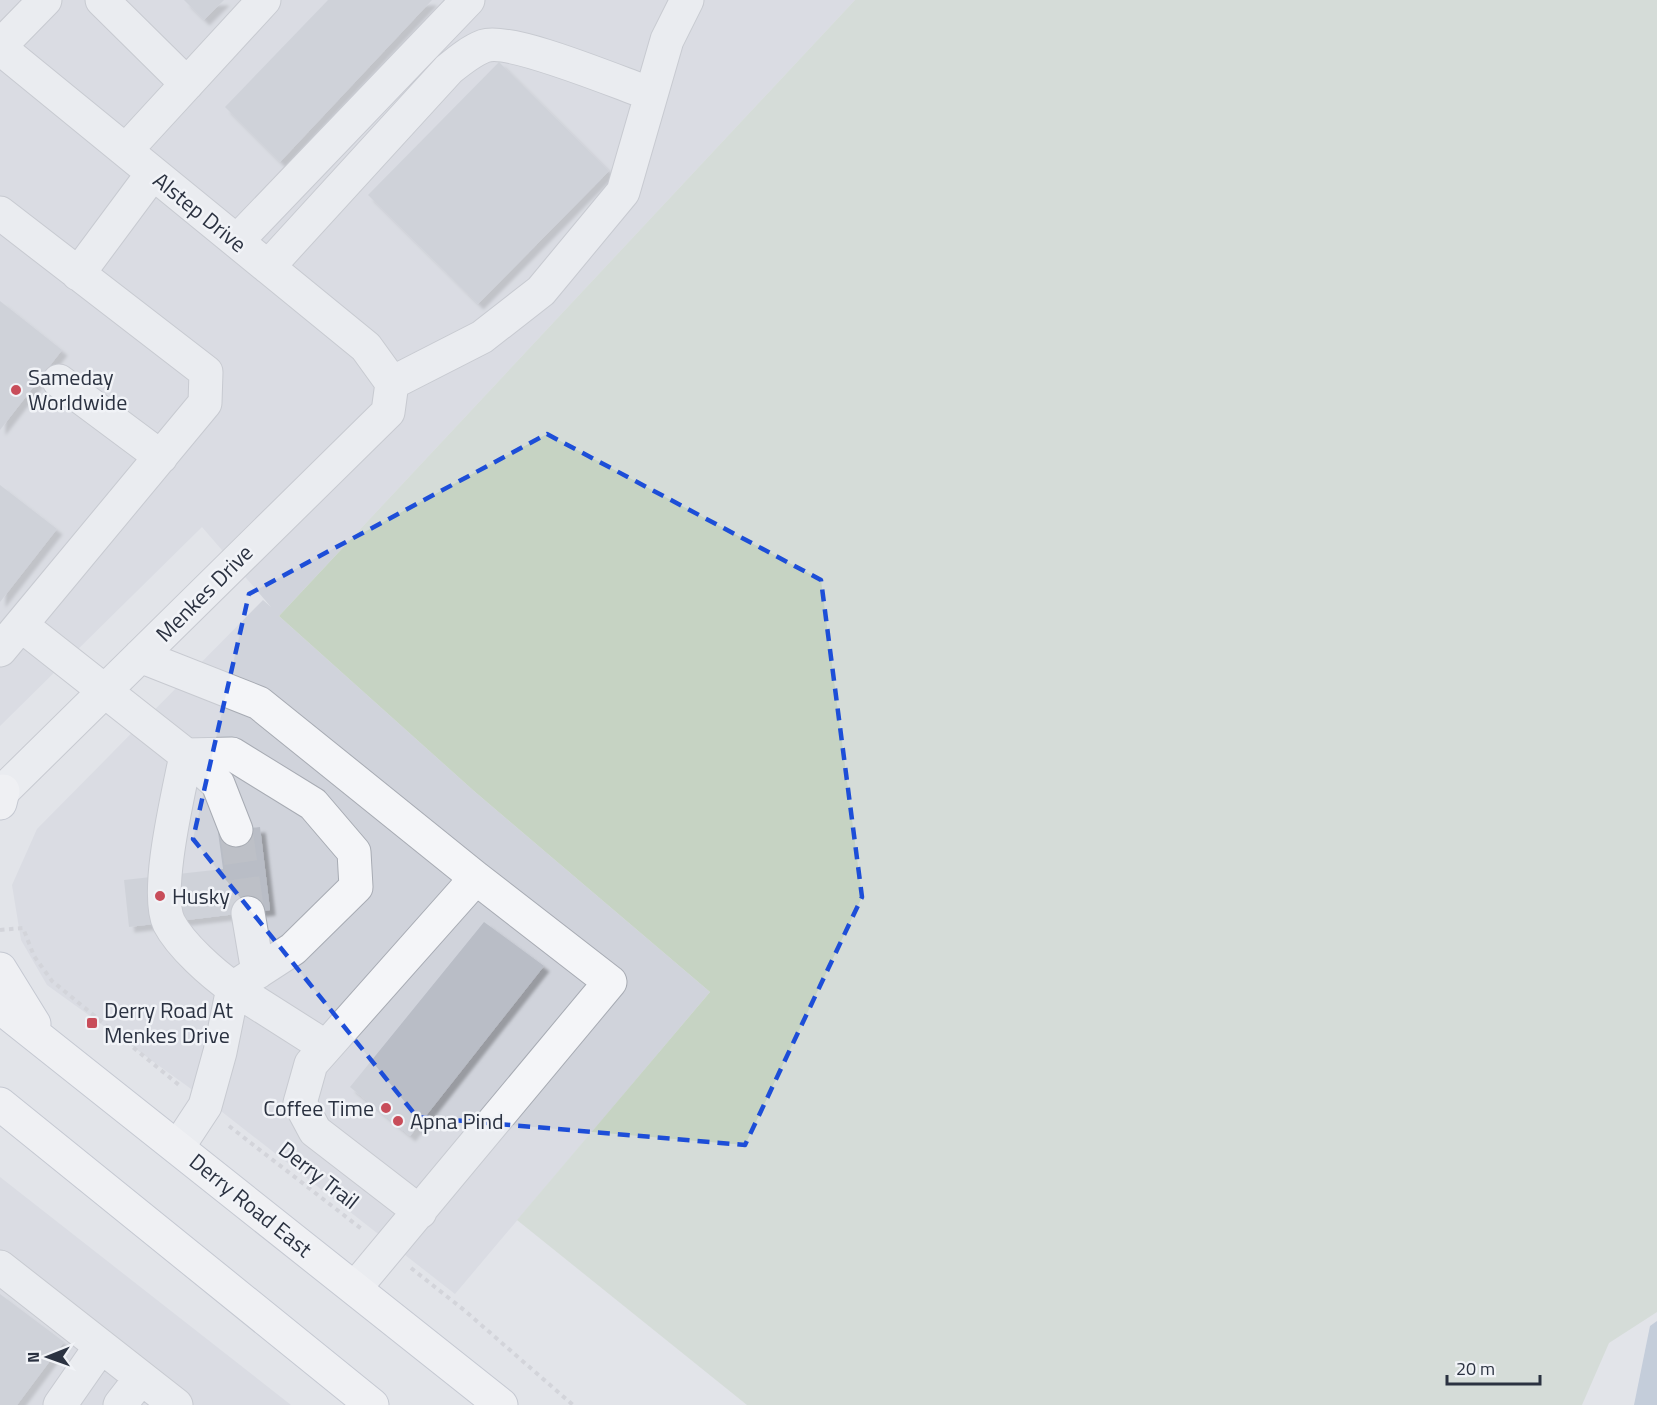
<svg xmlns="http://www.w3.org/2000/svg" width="1657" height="1405" viewBox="0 0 1657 1405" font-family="'Titillium Web',sans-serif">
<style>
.built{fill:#d0d3db}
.green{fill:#c6d3c3}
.water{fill:#9fb1c8}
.building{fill:#b9bdc6;filter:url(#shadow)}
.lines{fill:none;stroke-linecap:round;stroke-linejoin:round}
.minor-tunnel{stroke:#bdc0c7;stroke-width:33;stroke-dasharray:33 16;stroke-linecap:butt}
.minor-casing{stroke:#a7abb3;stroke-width:35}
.major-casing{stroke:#a2a8b5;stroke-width:35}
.path{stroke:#c0c2c8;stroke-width:4;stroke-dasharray:4.5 4.5;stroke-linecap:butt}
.minor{stroke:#f4f5f8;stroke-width:33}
.major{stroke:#fff;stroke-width:33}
.marked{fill:none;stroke:#1d4ed8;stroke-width:4.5;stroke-dasharray:12 8;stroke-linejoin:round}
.poi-dot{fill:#c84d5a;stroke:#f1f3f7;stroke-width:2}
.labels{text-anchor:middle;stroke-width:5;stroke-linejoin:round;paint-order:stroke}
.street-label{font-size:22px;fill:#2b3241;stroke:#f1f3f7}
.poi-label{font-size:22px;fill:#2b3241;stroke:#f1f3f7;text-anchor:start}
</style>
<defs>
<filter id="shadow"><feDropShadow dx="5.5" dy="5.5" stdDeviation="1.5" flood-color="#0004"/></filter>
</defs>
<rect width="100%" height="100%" fill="#e2e4e9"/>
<!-- built -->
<path class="built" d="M0,0H855L279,616L474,791L710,992L455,1294L212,1104L47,985L21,940L12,885L37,829L263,600L271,607L202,527L0,726Z
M0,1177L291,1405H0Z"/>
<!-- green -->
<path class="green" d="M855,0H1657V1312L1609,1343L1582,1405H747L517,1220L710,992L474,791L279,616Z"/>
<!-- water -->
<path class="water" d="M1657,1321V1405H1634L1650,1326Z"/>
<!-- building -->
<path class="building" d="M184,0H224L204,20Z
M328,0H432L280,162L225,107Z
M499,62L609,171L478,304L368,195Z
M0,301L62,350L0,430Z
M0,485L57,529L0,602Z
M260,827L270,910L129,927L124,880L223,869L218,832Z
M484,922L544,966L410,1136L350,1087Z
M0,1294L64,1342L17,1405H0Z"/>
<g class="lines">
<!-- minor-tunnel -->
<path class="minor-tunnel" d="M236,830L248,913"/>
<defs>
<path id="minor" d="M102,0L187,84
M0,46L45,0
M0,48L366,347L392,383
M126,150L264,0
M0,213L206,372L205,403L0,650
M237,241L468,0
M268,267L449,69C460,60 471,51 484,46C511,37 619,83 651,94
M78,274L153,173
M59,381L161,457
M392,383L482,337L541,291L623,192L667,40L687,0
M21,625L186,755L232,754L313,804L354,852L356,887L293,949L233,988C213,974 181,946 169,923C154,892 179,792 186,755
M140,656L259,703L476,878
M186,755L218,784L236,830
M0,794L388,412L392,383
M248,913L258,972
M178,1147L205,1106L220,1052L233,988L326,1047
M0,1267L176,1405
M355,1288L610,982L476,878L311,1064L300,1103L315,1131L420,1212
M60,1405L101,1346
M120,1405L141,1378"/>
<path id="major" d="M0,803L3,791
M0,969L34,1024
M0,1007L501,1405
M0,1104L372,1405"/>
</defs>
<!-- minor casing -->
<use href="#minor" class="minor-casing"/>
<!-- major casing -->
<use href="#major" class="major-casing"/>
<!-- path -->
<path class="path" d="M0,930L23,928L34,956L52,981L179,1085
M229,1126L363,1230
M411,1268L464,1310L573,1405"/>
<!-- minor -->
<use href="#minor" class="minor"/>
<!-- major -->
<use href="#major" class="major"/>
</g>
<!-- marked area -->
<path d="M0 0H1657V1405H0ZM547,434L821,580L862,897L745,1145L417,1117L193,839L249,594Z" fill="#e2e4e9" fill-opacity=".55" fill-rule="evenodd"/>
<path class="marked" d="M547,434L821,580L862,897L745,1145L417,1117L193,839L249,594Z"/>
<!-- markers -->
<g class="poi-dot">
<circle cx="16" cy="390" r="6"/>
<circle cx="160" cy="896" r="6"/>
<rect x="86" y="1017" width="12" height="12" rx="3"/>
<circle cx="386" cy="1108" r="6"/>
<circle cx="398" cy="1121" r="6"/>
</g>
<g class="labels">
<!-- street labels -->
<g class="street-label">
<text transform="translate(200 212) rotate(39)" y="8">Alstep Drive</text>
<text transform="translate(204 593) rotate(-45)" y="8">Menkes Drive</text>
<text transform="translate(319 1175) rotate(38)" y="8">Derry Trail</text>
<text transform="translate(251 1205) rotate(39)" y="8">Derry Road East</text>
</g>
<!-- poi labels -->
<g class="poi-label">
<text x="28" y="385">Sameday<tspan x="28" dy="25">Worldwide</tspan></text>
<text x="172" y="904">Husky</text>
<text x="104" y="1018">Derry Road At<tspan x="104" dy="25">Menkes Drive</tspan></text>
<text x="374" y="1116" text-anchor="end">Coffee Time</text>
<text x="410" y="1129">Apna Pind</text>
</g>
</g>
<!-- north arrow -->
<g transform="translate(48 1357) rotate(269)" stroke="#f1f3f7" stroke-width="4.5" paint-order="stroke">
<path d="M0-4.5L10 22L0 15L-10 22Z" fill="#2b3241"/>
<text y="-9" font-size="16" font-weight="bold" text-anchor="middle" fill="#2b3241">N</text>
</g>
<!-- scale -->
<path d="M1447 1375v9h93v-9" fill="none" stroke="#2b3241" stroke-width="3"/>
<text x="1456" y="1375" font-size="18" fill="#2b3241" stroke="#f1f3f7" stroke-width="4.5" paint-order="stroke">20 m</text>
</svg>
